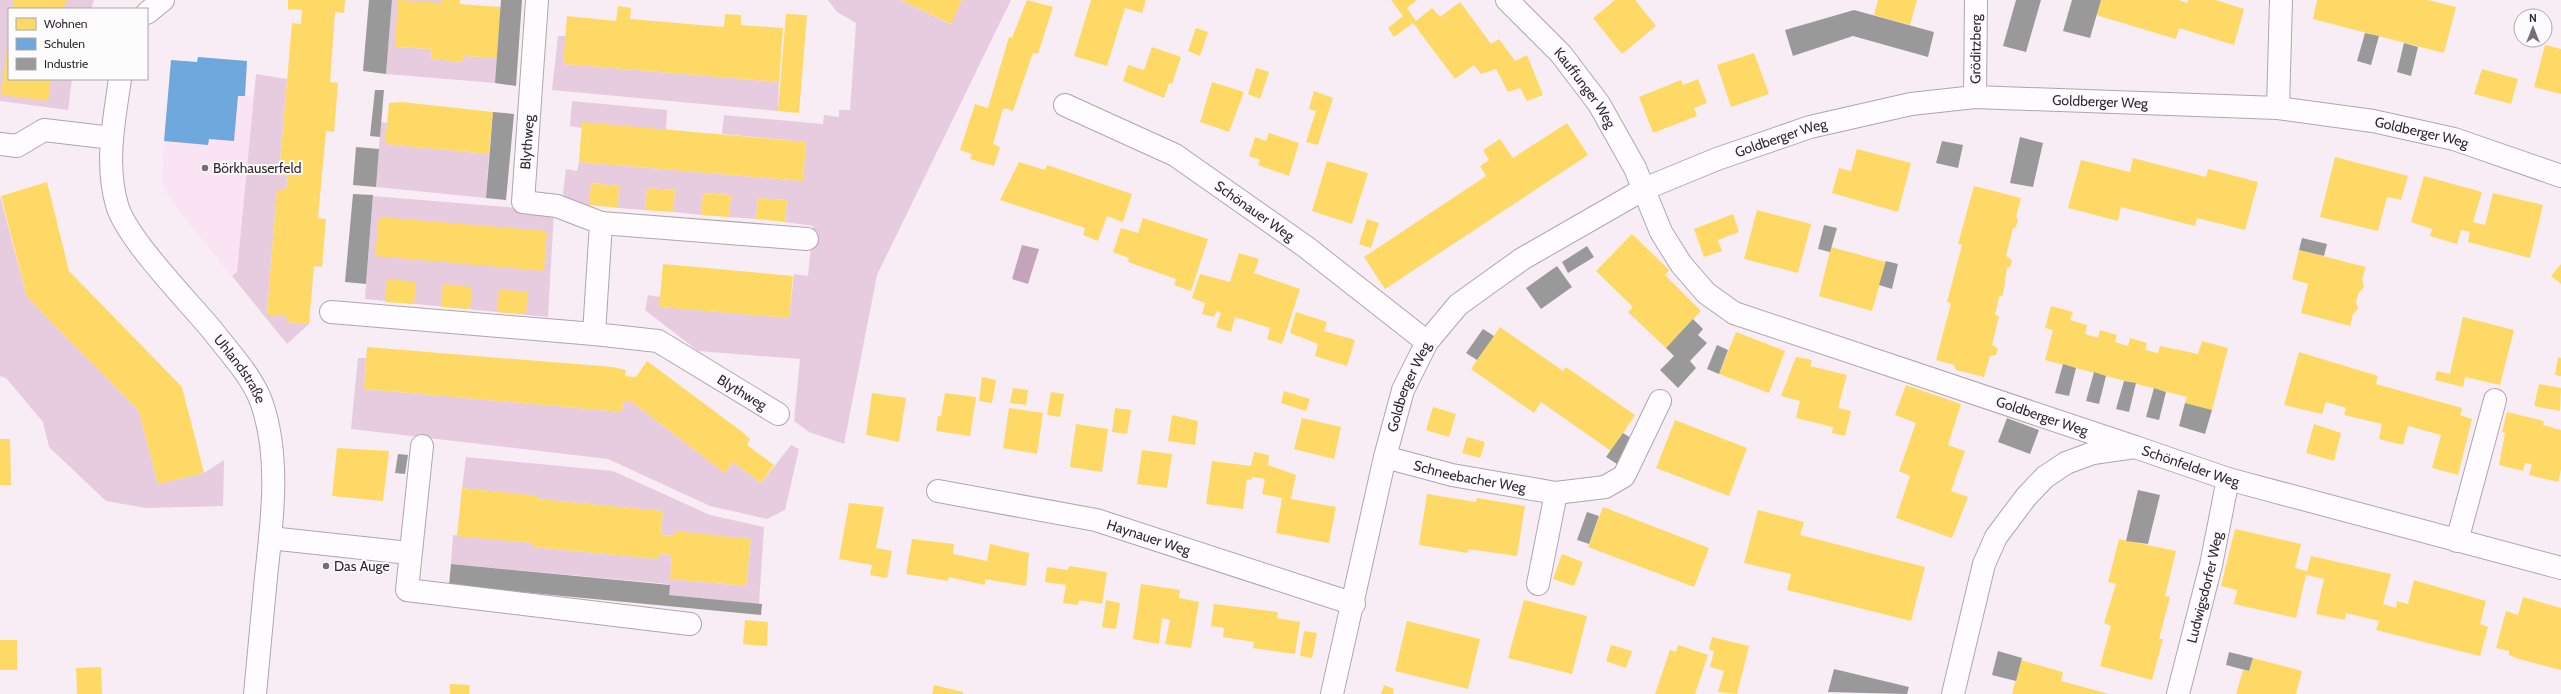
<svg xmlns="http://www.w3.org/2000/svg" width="2561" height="694" viewBox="0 0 2561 694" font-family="Cabin,sans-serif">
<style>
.built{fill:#fae3f2}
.green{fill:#e6ccde}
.water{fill:#c4a4ba}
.homes{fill:#ffd966}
.schools{fill:#6fa8dc}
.industry{fill:#999}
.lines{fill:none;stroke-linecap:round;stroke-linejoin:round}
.minor-casing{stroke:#afa6ac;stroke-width:24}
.minor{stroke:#fefcfe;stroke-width:22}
.poi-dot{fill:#776d74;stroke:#fcfcfc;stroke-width:1.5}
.labels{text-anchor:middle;stroke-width:4;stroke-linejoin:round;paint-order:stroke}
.street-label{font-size:14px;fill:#32282f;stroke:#fcfcfc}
.poi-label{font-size:14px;fill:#32282f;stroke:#fcfcfc;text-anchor:start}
</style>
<rect width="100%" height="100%" fill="#f8edf5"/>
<!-- built -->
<path class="built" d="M198,57L247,61L245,96L254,97L237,273L232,276L175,206L167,194L162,180L171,60L197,62Z"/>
<!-- green -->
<path class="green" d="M0,0H94L91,9H9V79H72L68,110L0,101Z
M392,0H441V3L395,47L432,49L431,59L463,62L464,56L497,58L495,83L386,74Z
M828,0H901L950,24L962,0H1011L877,275L844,444L809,432L794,421L800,359L698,351L645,310L648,295L660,297V307L789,318L794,274L808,276L813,226L785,222L787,200L758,198L756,219L729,217L731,195L703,193L701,215L673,212L675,190L647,188L645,210L618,208L619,186L591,183L589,205L567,203L563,193L566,169L577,171L579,162L803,181L806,142L722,134L724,115L823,124L824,115L839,117V110H850L856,23L837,12Z
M558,36H566L563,64L779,82L778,111L552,90Z
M256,74L287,79L279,174L288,176L286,190H277L267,314L287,316V322L309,324L287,344L232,276L237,272Z
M572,101L667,110L666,130L582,123V128L570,126Z
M381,122L387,123L386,144L489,154L486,198L376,187Z
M0,196L27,297L139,411L158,484L204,473L224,460L223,506L146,508L106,501L49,447L43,422L6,378L0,376Z
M373,196L554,211L548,317L365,299Z
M358,358H366L364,389L622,412L623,402H632L725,473L733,462L761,483L791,445L799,449L785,510L767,519L710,506L608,459L351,429Z
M466,457L613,471L710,515L764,527L759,604L669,595V584L451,564L453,535L533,543V547L658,559L659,554L672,555L670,579L746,586L751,539L675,532L674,536L661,535L663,511L537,499V496L462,488Z"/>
<!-- water -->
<path class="water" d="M1022,245L1039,249L1028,284L1012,279Z"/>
<!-- homes -->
<path class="homes" d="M14,0H68L61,9H12Z
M288,0H345L344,13L335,12L330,82L338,83L334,132L326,131L318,218L326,219L322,267L314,266L309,324L286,322L287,316L267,315L277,189L286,190L288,176L279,175L292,23L301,24L302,10L288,9Z
M398,0L441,3V0H460V4L501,7L497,58L464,56L463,62L431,59L432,49L395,47Z
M901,0H962L951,24Z
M1027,0L1053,7L1038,54L1033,53L1013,111L1004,108L1002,112L993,144L1000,147L994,166L970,159L972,154L960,150L975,104L988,108L1009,37L1012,38Z
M1091,0H1146L1142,13L1125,8L1107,66L1074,56Z
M1391,0H1417L1407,8L1416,21L1432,8L1440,17L1460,2L1491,44L1499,39L1515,61L1527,55L1543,95L1527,101L1520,88L1508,92L1496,69L1481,74L1474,65L1455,79L1413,23L1394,37L1388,28L1403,16Z
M1615,0H1635L1656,26L1622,54L1593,18Z
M1878,0H1917L1910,25L1874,15Z
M2101,0H2179L2187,3L2188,0H2216L2244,9L2234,45L2179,28L2176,39L2096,15Z
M2317,0H2428L2456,7L2444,53L2313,19Z
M618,6L631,8L630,19L724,27L725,14L741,15V25L783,28L779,82L563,64L567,16L616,21Z
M786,14L807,15L799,113L778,111Z
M1196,28L1208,32L1200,56L1188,51Z
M8,41L9,79H51L48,101L1,95Z
M2545,45L2561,49V94L2534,87Z
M1152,47L1181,57L1172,84L1169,83L1164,98L1123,81L1128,65L1144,70Z
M1754,53L1769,94L1731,107L1717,65Z
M1256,68L1269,72L1260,99L1248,94Z
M2482,69L2518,79L2511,104L2474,94Z
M1698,79L1707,103L1694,108L1697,116L1653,133L1639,97L1681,80L1683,85Z
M1212,82L1244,92L1229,132L1200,122Z
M1314,91L1333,98L1318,145L1306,142L1316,111L1309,109Z
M402,102L493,112L489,154L385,144L389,103Z
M582,122L806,142L803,181L579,162Z
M1567,123L1588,155L1385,289L1364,257L1486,176L1480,166L1489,160L1483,150L1500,139L1513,158Z
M1269,133L1299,143L1289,176L1258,165L1260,160L1249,156L1255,137L1266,141Z
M1857,149L1911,163L1898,212L1832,193L1839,168L1851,171Z
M2335,157L2408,176L2401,200L2387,197L2378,231L2320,217Z
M2133,158L2206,177L2208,169L2258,182L2245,230L2197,218L2195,226L2121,207L2118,221L2068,208L2081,160L2130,172Z
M1327,161L1368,173L1352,224L1312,211Z
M1019,162L1045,170L1047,165L1132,194L1123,222L1107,216L1098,241L1083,235L1085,228L1000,200Z
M2424,176L2482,192L2473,222L2485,225L2493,193L2543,205L2530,258L2468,242L2470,232L2461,230L2457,244L2430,236L2432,229L2411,222Z
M47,182L69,271L182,387L204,473L158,484L139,411L27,297L1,196Z
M591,183L619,186L618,208L589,205Z
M1974,186L2021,198L2016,217L2018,219L2016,227L2013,228L2006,256L2012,260L2010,267L2007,268L2003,295L1999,297L1995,315L1999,316L1992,345L1998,348L1996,355L1990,356L1984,377L1956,370L1954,365L1936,360L1951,303L1947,302L1962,245L1958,244Z
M647,188L675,190L673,212L645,210Z
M703,193L731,195L729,217L701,215Z
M758,198L787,200L785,222L756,219Z
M1757,210L1811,224L1798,273L1744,259Z
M1733,214L1739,232L1718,240L1722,251L1704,257L1694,229Z
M379,217L547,231L544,271L375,256Z
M1143,218L1208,239L1191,291L1174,285L1176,279L1128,262L1129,258L1113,252L1121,228L1138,233Z
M1367,219L1379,223L1371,248L1359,244Z
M1632,234L1669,270L1665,275L1701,311L1666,348L1628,312L1633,307L1596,271Z
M1831,247L1886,262L1872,311L1819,296Z
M2299,250L2366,267L2362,279L2364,287L2359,292L2356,302L2358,309L2353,314L2350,326L2301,313L2308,284L2292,279Z
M1239,253L1259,259L1254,273L1300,289L1282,344L1267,339L1270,328L1235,317L1231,332L1216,327L1221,313L1217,311L1214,317L1202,314L1205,303L1192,298L1200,274L1230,282Z
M663,264L793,276L789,318L659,307Z
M2561,264V284L2551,276Z
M387,279L416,282L414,304L385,302Z
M443,284L472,287L470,309L441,307Z
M499,289L528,292L526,314L497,312Z
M2051,306L2073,312L2070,320L2087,325L2085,334L2098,338L2100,330L2117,335L2115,342L2128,346L2130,338L2147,343L2145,350L2158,353L2160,346L2198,354L2202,341L2228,348L2212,410L2185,403L2187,397L2045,360L2053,330L2045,328Z
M1296,312L1327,322L1324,331L1355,340L1347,366L1315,356L1318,344L1290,333Z
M2463,317L2514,330L2500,385L2465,377L2463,387L2435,380L2437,371L2450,374Z
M1500,327L1563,371L1566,367L1635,415L1611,451L1541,402L1534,413L1471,369Z
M1736,332L1785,351L1769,393L1719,374Z
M367,347L613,367L626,370L625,376L636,377L647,361L741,431L750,439L747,445L774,465L761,483L733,462L725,473L632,402H623L622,412L364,389Z
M2299,352L2378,376L2376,384L2462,408L2460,415L2472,419L2458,475L2432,468L2441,435L2408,426L2403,445L2379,439L2382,424L2344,415L2346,408L2326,402L2322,414L2284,405Z
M1796,357L1812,360L1810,366L1847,375L1838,408L1851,411L1845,436L1832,433L1833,427L1796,418L1800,401L1781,396Z
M2558,357L2561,358V376L2555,375Z
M982,377L996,380L992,403L979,401Z
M2539,384L2561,388L2560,411L2534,406Z
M1906,385L1961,404L1948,445L1965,451L1951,491L1968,497L1952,538L1896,518L1910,476L1899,471L1916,423L1895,415Z
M1013,388L1028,390L1026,405L1010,403Z
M1284,391L1310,399L1306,411L1281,403Z
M1051,392L1064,394L1060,417L1047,415Z
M872,393L906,398L899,442L866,435Z
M945,393L976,397L970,436L936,431L938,416H941Z
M1433,407L1456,414L1449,437L1426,430Z
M1009,408L1043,413L1037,454L1003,448Z
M1115,408L1131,410L1127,434L1112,432Z
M2507,412L2544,421L2543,425L2561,430V470L2558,482L2529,475L2532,464L2525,463L2523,471L2499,465L2505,433L2502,432Z
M1172,415L1198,421L1195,445L1168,441Z
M1302,418L1341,427L1334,459L1294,449Z
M1675,420L1747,448L1729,496L1656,468Z
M1076,424L1108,429L1102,472L1070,467Z
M2314,424L2341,433L2334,461L2306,453Z
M1467,437L1485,442L1480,458L1462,453Z
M0,439H10L11,485H0Z
M337,448L389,451L383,501L332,496Z
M1142,450L1172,454L1167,488L1137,484Z
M1254,452L1269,455L1268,465L1296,475L1291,499L1336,507L1329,543L1276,533L1282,498L1262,494L1265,479L1252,477L1251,480L1247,479L1243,509L1206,504L1212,461L1251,466Z
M462,488L538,496L537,499L663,511L661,535L674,536L675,531L751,539L746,586L670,579L672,555L659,554L658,559L533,547V543L457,536Z
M1427,494L1476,502L1477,498L1525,506L1517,556L1468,549V553L1419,545Z
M849,503L884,507L876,548L892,551L887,578L870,575L872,565L839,559Z
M1603,507L1709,548L1694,587L1588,547Z
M1758,510L1804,522L1800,535L1925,567L1911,621L1787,590L1791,574L1744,563Z
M2235,529L2301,544L2295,568L2307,571L2311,556L2391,574L2383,604L2396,608L2397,601L2408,604L2414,580L2486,601L2480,624L2488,627L2480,656L2376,630L2379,621L2346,613L2345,620L2316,614L2324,579L2306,575L2296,618L2234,604L2237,590L2221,586Z
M912,539L954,544L953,554L987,561L990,544L1029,553L1026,586L985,579V585L949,577L948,581L906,574Z
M2119,539L2176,551L2165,596L2170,597L2159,639H2163L2152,680L2100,666L2111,626L2104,623L2116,584L2108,582Z
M1562,554L1583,562L1574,586L1553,579Z
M1069,566L1107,572L1102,604L1079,600L1078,605L1063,603L1066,585L1045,582L1047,567L1068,570Z
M1141,584L1180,590L1179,598L1199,602L1191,648L1165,644L1170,620L1162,618L1159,644L1133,639Z
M2523,597L2561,608V670L2519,659L2509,655V651L2496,648L2506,611L2518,615Z
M1106,600L1120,603L1116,629L1102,627Z
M1524,600L1587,616L1572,674L1508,658Z
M1214,604L1278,612L1277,618L1300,622L1295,654L1253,648L1254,642L1223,637L1224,628L1211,626Z
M745,620L768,622L767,646L743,644Z
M1407,621L1480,639L1468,689L1395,671Z
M1304,631L1317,633L1312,658L1300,656Z
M1712,637L1749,646L1737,694L1718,692L1724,671L1710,667L1714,651L1709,650Z
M0,640H17V670H0Z
M1611,645L1632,651L1626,668L1606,661Z
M1678,645L1708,655L1695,694H1655L1670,650L1676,652Z
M2253,658L2302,671L2296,694H2236L2243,670L2249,671Z
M2021,660L2063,672L2061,681L2109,694H2012Z
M101,667L102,694H77L76,668Z
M450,684L470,685L469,694H450Z
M934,685L963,692V694H932Z
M1384,685L1394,689L1393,694H1381Z"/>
<!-- schools -->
<path class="schools" d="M198,57L247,61L245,96H238L234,141L209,139L208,145L164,141L171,60L197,62Z"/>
<!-- industry -->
<path class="industry" d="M369,0H392L386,74L363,71Z
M501,0H522L516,86L495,83Z
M2016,0H2041L2026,52L2003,46Z
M2072,0H2101L2090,38L2063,31Z
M1854,10L1934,32L1928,57L1853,36L1793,56L1785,30Z
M2365,33L2379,36L2371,65L2357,61Z
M2404,43L2418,47L2411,76L2397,72Z
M375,90H384L380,137L370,136Z
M493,112L514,114L506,200L486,198Z
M2020,137L2043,143L2033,187L2010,183Z
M1942,141L1963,145L1958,168L1936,163Z
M356,147L379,149L376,187L353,185Z
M353,194L373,195L366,284L345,282Z
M1824,225L1837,228L1830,252L1818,249Z
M2302,238L2327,244L2324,256L2299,250Z
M1587,246L1594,257L1568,273L1562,262Z
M1886,261L1898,264L1892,289L1879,285Z
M1557,266L1572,287L1541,309L1526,288Z
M1693,319L1703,329L1698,335L1707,343L1690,361L1696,368L1678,388L1660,370L1674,356L1666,348Z
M1483,329L1494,336L1477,360L1466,353Z
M1717,345L1728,350L1719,374L1707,369Z
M2063,364L2076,368L2069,396L2055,393Z
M2094,372L2106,376L2099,404L2086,401Z
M2124,381L2136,383L2129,412L2116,409Z
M2154,388L2166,392L2159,420L2146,417Z
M2185,403L2212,410L2205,434L2179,426Z
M2007,418L2039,430L2030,454L1998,442Z
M1623,433L1634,440L1617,464L1606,457Z
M398,454L408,455L405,474L395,473Z
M2138,490L2160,495L2148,544L2126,541Z
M1587,512L1599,516L1589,544L1577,540Z
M451,564L670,585L669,595L762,604L761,615L449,585Z
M1998,651L2022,658L2016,681L1992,675Z
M2229,652L2253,658L2249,671L2226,665Z
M1834,669L1909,687L1907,694L1828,692Z"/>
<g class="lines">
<defs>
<g id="minor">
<path id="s1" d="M537,0L523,202L557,206L601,223L594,334L658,341L778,414"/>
<path id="s2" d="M1507,0L1561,54L1599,104L1635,168L1661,232L1681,264L1706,293L1734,313L2135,447"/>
<path d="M147,13L163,0"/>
<path id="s3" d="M120,79C114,121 105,164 117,205C126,238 188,301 212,330C229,352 251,375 261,401C281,456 272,521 266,577C262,616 259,655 255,694"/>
<path id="s4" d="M1975,97L1976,0"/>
<path id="s5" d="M1065,105L1175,155L1306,247L1427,342"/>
<path d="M2278,108L2281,0"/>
<path d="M0,144L17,146L44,130L112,138"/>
<path d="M601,223L807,239"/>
<path d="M331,312L594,334"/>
<path d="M422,446L407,590L690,624"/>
<path id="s6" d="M1385,457L1452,475L1556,493L1605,487L1624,476L1660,401"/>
<path id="s7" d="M938,491L1096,520L1354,604"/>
<path d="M270,538L409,553"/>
<path d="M2457,541L2495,400"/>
<path d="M1538,584L1556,493"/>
<path id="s8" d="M1332,694L1385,457L1403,390L1427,342L1458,305L1487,284L1522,259L1644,189L1717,159L1810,127L1911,104L1975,97L2278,108L2373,121L2454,139L2561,176"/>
<path id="s9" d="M1953,694L1984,564L1996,537L2026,497L2045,477L2066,463L2093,453L2135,447L2228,479L2561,568"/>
<path id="s10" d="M2178,694L2211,565L2228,479"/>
</g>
</defs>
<!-- minor casing -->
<use href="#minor" class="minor-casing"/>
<!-- minor -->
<use href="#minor" class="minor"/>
</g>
<!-- markers -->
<g class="poi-dot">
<circle cx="205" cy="168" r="4"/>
<circle cx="326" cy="566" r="4"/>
</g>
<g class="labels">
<!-- street labels -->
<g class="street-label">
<text dy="5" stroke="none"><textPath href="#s4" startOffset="48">Gröditzberg</textPath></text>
<text dy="5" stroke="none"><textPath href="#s2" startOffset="118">Kauffunger Weg</textPath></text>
<text dy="5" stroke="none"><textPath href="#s8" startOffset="1104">Goldberger Weg</textPath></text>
<text dy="5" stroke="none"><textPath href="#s8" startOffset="1428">Goldberger Weg</textPath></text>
<text dy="5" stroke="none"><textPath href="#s8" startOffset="780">Goldberger Weg</textPath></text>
<text transform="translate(527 142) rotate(-86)" y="5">Blythweg</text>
<text dy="5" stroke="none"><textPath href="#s5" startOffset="218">Schönauer Weg</textPath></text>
<text dy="5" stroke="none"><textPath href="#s3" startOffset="333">Uhlandstraße</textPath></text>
<text dy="5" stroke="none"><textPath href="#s8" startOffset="317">Goldberger Weg</textPath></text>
<text dy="5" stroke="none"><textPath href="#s1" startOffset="558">Blythweg</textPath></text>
<text dy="5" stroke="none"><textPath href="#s2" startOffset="717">Goldberger Weg</textPath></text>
<text dy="5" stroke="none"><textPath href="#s9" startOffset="396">Schönfelder Weg</textPath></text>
<text dy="5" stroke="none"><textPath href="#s6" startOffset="87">Schneebacher Weg</textPath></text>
<text dy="5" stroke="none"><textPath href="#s7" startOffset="216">Haynauer Weg</textPath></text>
<text dy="5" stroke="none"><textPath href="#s10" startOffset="110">Ludwigsdorfer Weg</textPath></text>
</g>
<!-- poi labels -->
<g class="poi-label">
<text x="213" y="173">Börkhauserfeld</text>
<text x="334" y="571">Das Auge</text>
</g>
</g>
<!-- legend -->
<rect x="8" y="8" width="140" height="72" fill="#fcfcfc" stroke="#aba7aa"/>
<rect x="16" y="18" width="20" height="12" fill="#ffd966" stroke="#aba7aa"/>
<text x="44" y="28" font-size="12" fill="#32282f">Wohnen</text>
<rect x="16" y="38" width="20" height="12" fill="#6fa8dc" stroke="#aba7aa"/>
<text x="44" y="48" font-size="12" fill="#32282f">Schulen</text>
<rect x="16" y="58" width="20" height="12" fill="#999999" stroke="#aba7aa"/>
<text x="44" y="68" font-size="12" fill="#32282f">Industrie</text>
<!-- north arrow -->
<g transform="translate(2533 28)"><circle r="19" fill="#fcfcfc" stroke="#aba7aa"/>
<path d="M0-3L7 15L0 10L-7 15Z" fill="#776d74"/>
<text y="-6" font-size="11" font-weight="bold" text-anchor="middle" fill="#32282f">N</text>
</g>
</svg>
